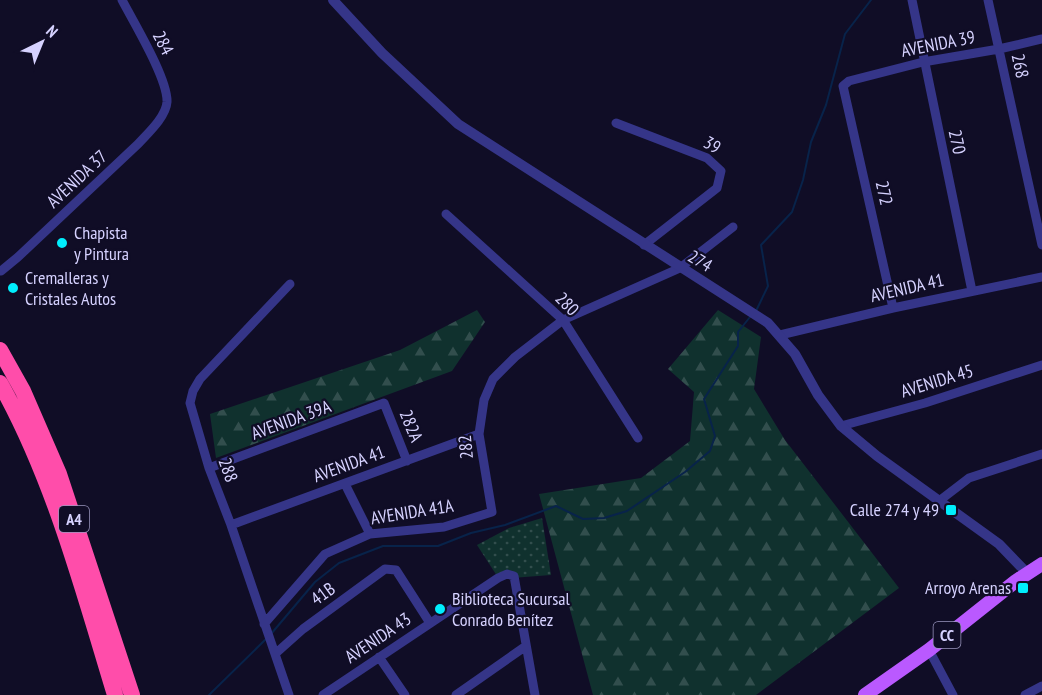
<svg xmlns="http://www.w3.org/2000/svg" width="1042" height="695" viewBox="0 0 1042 695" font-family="'PT Sans Narrow',sans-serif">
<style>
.grass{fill:url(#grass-dots)}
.forest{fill:url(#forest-firs)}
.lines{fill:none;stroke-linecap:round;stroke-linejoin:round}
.stream{stroke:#08234a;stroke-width:2}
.minor{stroke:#353588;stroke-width:9}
.tertiary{stroke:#353588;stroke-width:10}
.primary{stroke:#ba59ff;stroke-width:14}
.motorway{stroke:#ff4daa;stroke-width:16}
.poi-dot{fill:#00eefd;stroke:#100d26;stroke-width:2}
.labels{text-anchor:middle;stroke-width:4.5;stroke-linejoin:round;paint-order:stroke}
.shield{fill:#100d26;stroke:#9b97be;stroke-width:1.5}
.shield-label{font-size:16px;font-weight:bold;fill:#d6d2ff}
.street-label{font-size:18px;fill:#d6d2ff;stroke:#100d26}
.poi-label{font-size:18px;fill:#d6d2ff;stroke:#100d26;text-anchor:start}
</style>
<defs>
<pattern id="grass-dots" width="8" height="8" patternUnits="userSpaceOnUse" patternTransform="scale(1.5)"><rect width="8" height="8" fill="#10312e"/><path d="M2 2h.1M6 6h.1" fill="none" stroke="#324e4d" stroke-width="1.8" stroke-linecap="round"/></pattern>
<pattern id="forest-firs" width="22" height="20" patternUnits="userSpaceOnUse" patternTransform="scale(1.5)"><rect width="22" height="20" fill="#10312e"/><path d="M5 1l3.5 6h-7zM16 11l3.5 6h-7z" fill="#324e4d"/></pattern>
</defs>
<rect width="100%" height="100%" fill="#100d26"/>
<!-- grass -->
<path class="grass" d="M542,518L551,575L499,579L477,545L509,528Z"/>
<!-- forest -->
<path class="forest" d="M477,310L485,322L452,371L216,458L210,414L400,350Z
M718,310L761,337L754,389L785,440L899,588L756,695H593L539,494L641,478L690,441L694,392L668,369Z"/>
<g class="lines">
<!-- stream -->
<path class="stream" d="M756,311L768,286L761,245L792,212L803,180L811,142L826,105L845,34L871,0
M271,634L315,582L339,563L383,546H438L471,533L505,525L556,506L583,519L604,518L627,511L685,472L710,451L715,436L704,399L738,346V332L750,317
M209,695L267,638"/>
<!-- minor -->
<path class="minor" d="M912,0L972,291
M988,0L1042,245
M616,123L707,158L721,171L717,188L644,245
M446,214L563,320L638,438
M1,271L18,257L138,144C147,134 166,117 167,102C168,79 134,23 122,0
M893,308L843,86L849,81L923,62L999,49L1042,39
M780,335L893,308L1042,277
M841,426L925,403L1042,365
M209,468L384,403L407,461
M345,484L370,534
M939,501L969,478L1042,454
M231,525L479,434
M264,624L325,554L370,534L444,527L492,512L479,434L484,400L493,379L515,357L563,320L680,268L733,227
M929,650L953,695
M275,654L303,629L385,569L396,570L430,623
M379,657L405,695
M289,695L231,525L209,468L190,403L193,391L200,379L290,284
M323,695L498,578L507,574L514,576L535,695
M456,695L526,646
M1025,695L1042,686"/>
<!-- tertiary -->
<path class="tertiary" d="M333,0L382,53L458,124L768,323L795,354L818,395L841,426L877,456L999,544L1027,573"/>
<!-- primary -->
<path class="primary" d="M865,695L929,650L1016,581L1042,564"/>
<!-- motorway -->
<path class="motorway" d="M0,350L23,391L59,474L132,695
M0,383C54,479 83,590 115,695"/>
</g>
<!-- markers -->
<g class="poi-dot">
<circle cx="62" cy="243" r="6"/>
<circle cx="13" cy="288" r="6"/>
<rect x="945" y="504" width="12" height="12" rx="3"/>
<rect x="1017" y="582" width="12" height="12" rx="3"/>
<circle cx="440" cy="609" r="6"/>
</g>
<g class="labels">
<!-- shield labels -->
<g class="shield">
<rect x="59" y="506" width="30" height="26" rx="4.5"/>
<rect x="933.5" y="622" width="27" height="26" rx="4.5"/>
</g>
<g class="shield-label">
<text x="74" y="525">A4</text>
<text x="947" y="641">CC</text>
</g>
<!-- street labels -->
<g class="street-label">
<text transform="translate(163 43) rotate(63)" y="6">284</text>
<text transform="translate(938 44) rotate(-11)" y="6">AVENIDA 39</text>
<text transform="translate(1020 66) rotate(78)" y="6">268</text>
<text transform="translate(957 142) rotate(78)" y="6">270</text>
<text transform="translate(712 145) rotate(31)" y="6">39</text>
<text transform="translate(77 179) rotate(-43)" y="6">AVENIDA 37</text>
<text transform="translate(884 193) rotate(77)" y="6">272</text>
<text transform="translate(700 261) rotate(31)" y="6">274</text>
<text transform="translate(907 288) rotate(-13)" y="6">AVENIDA 41</text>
<text transform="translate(567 304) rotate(46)" y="6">280</text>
<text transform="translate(937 381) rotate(-17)" y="6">AVENIDA 45</text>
<text transform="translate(291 420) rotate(-20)" y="6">AVENIDA 39A</text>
<text transform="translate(411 426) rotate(68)" y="6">282A</text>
<text transform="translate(466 447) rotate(-95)" y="6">282</text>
<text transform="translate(349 464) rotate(-20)" y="6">AVENIDA 41</text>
<text transform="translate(228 470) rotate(71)" y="6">288</text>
<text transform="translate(412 512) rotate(-9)" y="6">AVENIDA 41A</text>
<text transform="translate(323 594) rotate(-36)" y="6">41B</text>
<text transform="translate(378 638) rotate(-34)" y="6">AVENIDA 43</text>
</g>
<!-- poi labels -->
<g class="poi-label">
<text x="74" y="239">Chapista<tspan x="74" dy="21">y Pintura</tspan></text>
<text x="25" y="284">Cremalleras y<tspan x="25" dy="21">Cristales Autos</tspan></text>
<text x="939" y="516" text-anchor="end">Calle 274 y 49</text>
<text x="1011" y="594" text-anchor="end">Arroyo Arenas</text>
<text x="452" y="605">Biblioteca Sucursal<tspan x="452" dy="21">Conrado Benítez</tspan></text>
</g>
</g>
<!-- north arrow -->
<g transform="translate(42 42) rotate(43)" stroke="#100d26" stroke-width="4.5" paint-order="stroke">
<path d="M0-4.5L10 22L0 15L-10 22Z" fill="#d6d2ff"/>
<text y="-9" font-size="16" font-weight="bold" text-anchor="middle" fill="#d6d2ff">N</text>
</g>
</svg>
